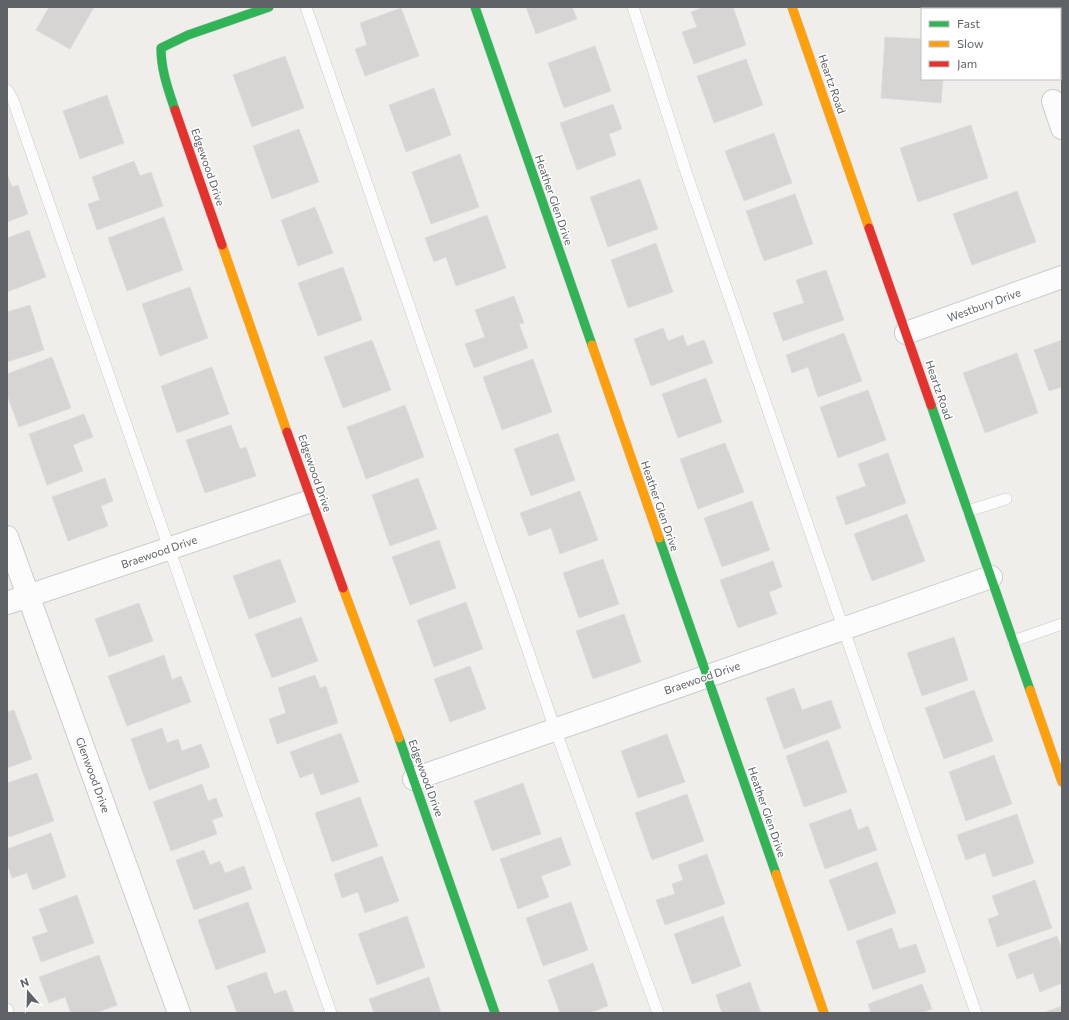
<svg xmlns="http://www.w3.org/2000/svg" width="1069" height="1020" viewBox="0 0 1069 1020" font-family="Commissioner,sans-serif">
<rect width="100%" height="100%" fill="#efeeea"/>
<path fill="#d6d5d3" stroke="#deddd9" d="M49,7H94L70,49L36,30Z
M526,7H572L577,19L536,34Z
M704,7H733L746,45L694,64L682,32L697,27L691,12Z
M960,7H1018L1019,9H961Z
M401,8L419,56L365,76L355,49L367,45L360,23Z
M1062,9V23L1060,22V11Z
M885,37L922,39V79H943L941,103L881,98Z
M595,46L611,91L564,108L548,63Z
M285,56L304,108L252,127L233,75Z
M746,59L763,105L714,123L697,76Z
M434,88L451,135L406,152L389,105Z
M107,95L124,143L80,159L63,111Z
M613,104L622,129L609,134L616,155L577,170L560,123Z
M971,125L988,178L918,202L900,148Z
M299,129L319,182L272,199L253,146Z
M774,133L792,183L744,201L725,151Z
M460,154L479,207L431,224L412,172Z
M134,161L140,176L151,172L163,206L97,230L88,204L100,200L92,177Z
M7,174L12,187L18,185L28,214L7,222Z
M640,179L658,229L608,247L590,197Z
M1017,191L1036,242L972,265L953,214Z
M795,194L813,244L764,261L746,211Z
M315,207L333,253L298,266L281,220Z
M487,215L506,268L456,286L446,257L434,262L425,238Z
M164,217L183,270L127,291L108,238Z
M29,230L46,277L7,292V238Z
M656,243L673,292L628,308L611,260Z
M343,267L362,320L318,336L298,283Z
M826,270L844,320L783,341L773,313L804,303L796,280Z
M190,287L208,338L160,356L142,304Z
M514,296L524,323L519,324L528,348L474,368L465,344L485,337L475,310Z
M30,305L44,350L7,362V312Z
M663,328L668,341L683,335L687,346L704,340L713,363L651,386L634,339Z
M844,333L862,381L818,397L808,367L792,373L786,355Z
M372,340L391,390L343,408L324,357Z
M1062,340V387L1049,391L1034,350Z
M1017,353L1038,413L985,433L963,373Z
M52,357L71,408L19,427L7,395V374Z
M533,359L552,412L502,430L483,377Z
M212,367L229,414L177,433L161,386Z
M706,378L722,422L678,438L662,394Z
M868,390L886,440L838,458L820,407Z
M405,405L424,457L366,479L347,427Z
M84,414L93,437L73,445L83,471L47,485L29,434Z
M231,425L240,449L246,447L256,476L205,493L186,440Z
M558,433L575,480L531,496L514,449Z
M725,443L744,492L698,509L680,459Z
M888,453L906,503L846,525L836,497L866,486L858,464Z
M105,478L113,501L101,506L108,526L68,541L52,497Z
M418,478L437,529L390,546L372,495Z
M580,491L598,540L560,554L551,528L529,536L520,513Z
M752,501L770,550L722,567L704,518Z
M907,514L925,561L872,581L854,534Z
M439,540L456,588L410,605L392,557Z
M280,559L296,602L249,619L233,576Z
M603,559L619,604L579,618L563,573Z
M773,561L782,587L769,592L777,614L738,628L720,580Z
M466,602L483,649L434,667L417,620Z
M139,603L153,641L109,657L95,619Z
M624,614L641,662L593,679L576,631Z
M301,617L318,661L272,678L255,634Z
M954,637L968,680L922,696L907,653Z
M164,655L172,680L181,676L191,702L127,726L108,676Z
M470,666L486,709L450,722L434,679Z
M315,675L320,688L326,686L338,723L277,744L269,719L286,713L278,688Z
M794,688L802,710L831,700L841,728L784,749L766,698Z
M974,690L993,741L944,759L925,708Z
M14,710L32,759L7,768V712Z
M162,728L167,743L178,739L182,751L201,744L210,767L149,790L131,739Z
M341,733L359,782L321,795L313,773L300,778L290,752Z
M667,734L685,782L638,798L621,751Z
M828,740L847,792L804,807L786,756Z
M994,755L1012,804L966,821L949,772Z
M37,773L54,821L9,837L7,831V783Z
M523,783L541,834L492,851L474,801Z
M202,784L208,801L216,798L223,816L212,820L217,834L171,851L153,802Z
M687,794L704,841L652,860L635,813Z
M360,797L378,846L332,862L315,813Z
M851,809L858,830L868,826L877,850L825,869L809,824Z
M1017,814L1034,863L993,877L985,853L966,860L957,835Z
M51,833L66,877L33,890L27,873L12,878L7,863V849Z
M561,837L571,865L541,876L549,897L518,909L500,859Z
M204,850L210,865L220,861L225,873L244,866L252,889L194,910L176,860Z
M707,854L725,904L665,925L656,900L675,894L672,884L683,880L678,865Z
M382,856L399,901L365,913L358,892L342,898L334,874Z
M877,862L896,913L848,931L829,880Z
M1035,880L1052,928L997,947L988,919L999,915L992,896Z
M77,895L94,943L41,962L32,937L48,932L39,909Z
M248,902L266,952L216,970L198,920Z
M571,902L588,950L543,966L526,918Z
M407,916L425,967L377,985L358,934Z
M723,916L741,966L692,984L674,934Z
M892,928L899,949L916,944L926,972L873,990L856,941Z
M1057,936L1062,949V983L1040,992L1033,973L1017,979L1008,954Z
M99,955L117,1005L96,1013H71L65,997L49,1003L39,977Z
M593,963L608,1006L589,1013H560L548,980Z
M266,972L274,994L286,990L294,1012L290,1013H237L227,986Z
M429,977L441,1013H374L369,999Z
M750,982L761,1013H722L716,995Z
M922,984L932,1009L921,1013H871L868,1004Z
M1062,1006V1013H1043Z"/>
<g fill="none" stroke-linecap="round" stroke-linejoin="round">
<defs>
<path id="lane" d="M306,7L555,729L658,1013
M633,7L686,172L976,1013
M7,90L13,100L331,1013
M968,511L1006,499
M1013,641L1062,624
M7,1009L8,1013"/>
<path id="street" d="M1053,101L1062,128
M906,333L1062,277
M7,537L179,1013
M7,603L311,501
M414,779L991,577"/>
<path id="fast" d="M475,7L592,345
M175,110C168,89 161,70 161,48L188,35L269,7
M931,405L1030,690
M659,538L776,874
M399,738L495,1013"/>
<path id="slow" d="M792,7L869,228
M222,245L287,432
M592,345L659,538
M343,588L399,738
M1030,690L1062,782
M776,874L824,1013"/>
<path id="jam" d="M175,110L222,245
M869,228L931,405
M287,432L343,588"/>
</defs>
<use href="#lane" stroke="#cbcccc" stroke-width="12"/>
<use href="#street" stroke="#cbcccc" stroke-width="24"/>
<use href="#fast" stroke="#cacacb" stroke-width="10"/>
<use href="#slow" stroke="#cacacb" stroke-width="10"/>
<use href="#jam" stroke="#cacacb" stroke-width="10"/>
<use href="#lane" stroke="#fdfcfc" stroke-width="11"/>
<use href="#street" stroke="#fdfcfc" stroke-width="22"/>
<use href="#fast" stroke="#30b455" stroke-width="9"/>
<use href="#slow" stroke="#ff9f0a" stroke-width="9"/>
<use href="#jam" stroke="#e5322d" stroke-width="9"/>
</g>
<g text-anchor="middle" stroke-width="3" stroke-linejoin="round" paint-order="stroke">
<g font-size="11" fill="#5f6368" stroke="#fff">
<text transform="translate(832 84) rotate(71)" y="4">Heartz Road</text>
<text transform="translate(208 167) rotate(71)" y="4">Edgewood Drive</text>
<text transform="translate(554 200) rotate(71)" y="4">Heather Glen Drive</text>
<text transform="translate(984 305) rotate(-20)" y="4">Westbury Drive</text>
<text transform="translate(939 390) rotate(71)" y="4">Heartz Road</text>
<text transform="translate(315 473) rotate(71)" y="4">Edgewood Drive</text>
<text transform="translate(660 506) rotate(71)" y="4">Heather Glen Drive</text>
<text transform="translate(159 552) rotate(-19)" y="4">Braewood Drive</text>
<text transform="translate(702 678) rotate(-19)" y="4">Braewood Drive</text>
<text transform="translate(93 775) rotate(70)" y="4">Glenwood Drive</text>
<text transform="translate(426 778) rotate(70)" y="4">Edgewood Drive</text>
<text transform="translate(767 812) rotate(71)" y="4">Heather Glen Drive</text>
</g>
</g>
<rect width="1069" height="1020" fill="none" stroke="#5f6368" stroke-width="16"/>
<rect x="921" y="8" width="140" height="72" fill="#ffffff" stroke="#bfc1c3"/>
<rect x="929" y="21" width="20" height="6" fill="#30b455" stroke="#bfc1c3"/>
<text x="957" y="28" font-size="12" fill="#5f6368">Fast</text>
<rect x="929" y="41" width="20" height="6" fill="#ff9f0a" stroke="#bfc1c3"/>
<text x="957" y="48" font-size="12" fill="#5f6368">Slow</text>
<rect x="929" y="61" width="20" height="6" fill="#e5322d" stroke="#bfc1c3"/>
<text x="957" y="68" font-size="12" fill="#5f6368">Jam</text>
<g transform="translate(28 992) rotate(340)" stroke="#ffffff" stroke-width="3" paint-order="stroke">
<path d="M0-3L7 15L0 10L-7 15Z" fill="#5f6368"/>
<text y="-6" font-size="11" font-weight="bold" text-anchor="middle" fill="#5f6368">N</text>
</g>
</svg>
